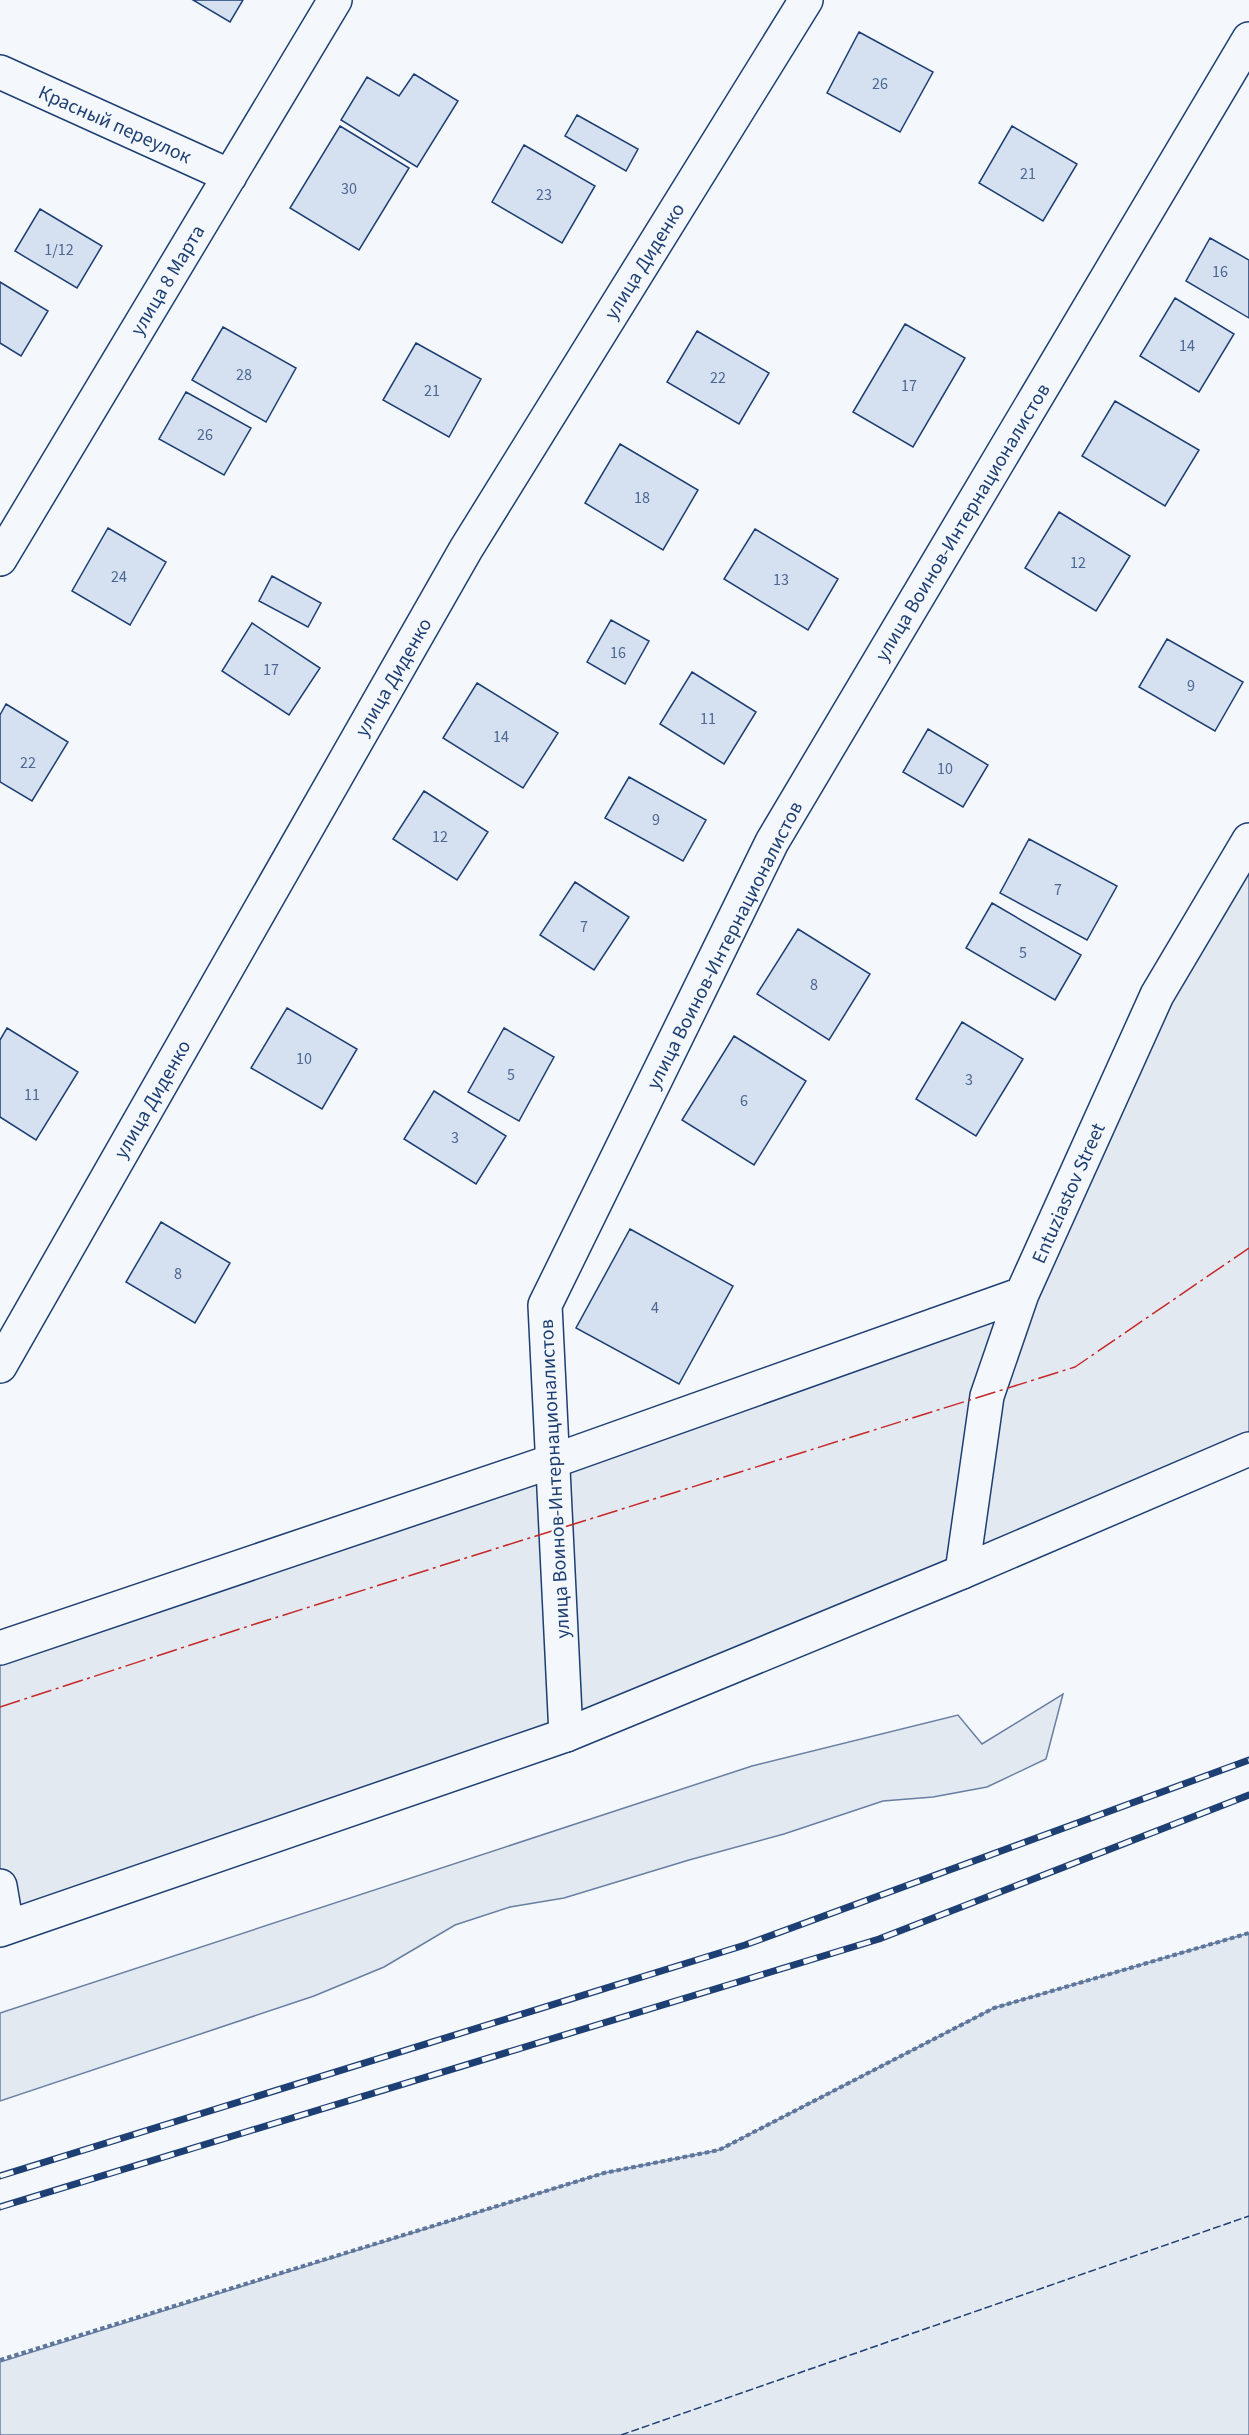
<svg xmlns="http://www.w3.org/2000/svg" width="1249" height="2435" viewBox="0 0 1249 2435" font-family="'Source Sans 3',sans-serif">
<rect width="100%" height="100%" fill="#f4f7fb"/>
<path fill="#e3e9f0" stroke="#687fa3" stroke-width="1.5" d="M1249,840V1448L962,1572L0,1930V1648L1022,1294Z
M1063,1694L1046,1759L987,1787L933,1797L883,1801L784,1834L689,1860L564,1898L510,1907L455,1925L384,1967L314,1996L0,2101V2013L752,1766L958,1715L982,1744Z
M1249,1933V2435H0V2362L604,2173L719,2150L994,2008Z"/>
<path fill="#d5e0f0" stroke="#1d3f73" stroke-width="1.5" d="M193,0H243L230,22Z
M859,32L933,72L900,132L827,93Z
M414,74L458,101L417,167L341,120L367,77L399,96Z
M577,115L638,149L626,171L565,136Z
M340,126L409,168L359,250L290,208Z
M1012,126L1077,164L1043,221L979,183Z
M524,145L595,186L562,243L492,202Z
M40,209L102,246L77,288L15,251Z
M1210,238L1249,260V318L1186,281Z
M0,282L48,311L21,356L0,343Z
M1175,298L1234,334L1199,392L1140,356Z
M905,324L965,358L913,447L853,412Z
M223,327L296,368L266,422L192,380Z
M697,331L769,373L739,424L667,382Z
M416,343L481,379L449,437L383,400Z
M186,392L251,428L224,475L159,439Z
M1115,401L1199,450L1165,506L1082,456Z
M620,444L698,490L663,550L585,503Z
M1059,512L1130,556L1096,611L1025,568Z
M108,528L166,562L130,625L72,591Z
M755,529L838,579L808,630L724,579Z
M272,576L321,603L308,627L259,601Z
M611,620L649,641L625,684L587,662Z
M252,623L320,668L289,715L222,671Z
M1167,639L1243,682L1215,731L1139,687Z
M692,672L756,712L724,764L660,724Z
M477,683L558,733L523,788L443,738Z
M6,704L68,742L32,801L0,782V715Z
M928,729L988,765L963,807L903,772Z
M629,777L706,820L683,861L605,818Z
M424,791L488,832L457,880L393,839Z
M1029,839L1117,886L1087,940L1000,893Z
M575,882L629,917L594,970L540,935Z
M992,903L1081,955L1055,1000L966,948Z
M798,929L870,974L829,1040L757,994Z
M287,1008L357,1049L322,1109L251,1068Z
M962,1022L1023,1059L976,1136L916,1099Z
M7,1028L78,1072L36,1140L0,1117V1040Z
M504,1028L554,1057L519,1121L468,1092Z
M734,1036L806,1081L754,1165L682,1120Z
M434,1091L506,1136L476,1184L404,1139Z
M161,1222L230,1263L195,1323L126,1282Z
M630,1229L733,1286L679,1384L576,1328Z"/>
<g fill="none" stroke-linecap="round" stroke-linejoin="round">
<defs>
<path id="street" d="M0,72L230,176
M0,559L335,0
M0,1366L466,549L806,0
M962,1572L987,1396L1022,1294L1157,995L1249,840
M0,1648L553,1461L1022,1294
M566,1735L545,1305L772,842L1249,39
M0,1886L7,1927"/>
<path id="secondary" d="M0,1930L566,1735L962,1572L1249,1449"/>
</defs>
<use href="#street" stroke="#1d3f73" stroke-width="36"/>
<use href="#secondary" stroke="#1d3f73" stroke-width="36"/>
<path stroke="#5e769c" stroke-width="4" stroke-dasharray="4.5 3" stroke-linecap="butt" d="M0,2360L604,2173L719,2150L994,2008L1249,1933"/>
<use href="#street" stroke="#f4f7fb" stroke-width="33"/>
<use href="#secondary" stroke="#f4f7fb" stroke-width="33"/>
<defs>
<path id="rail" d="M0,2176L745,1945L1249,1760
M0,2207L879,1939L1249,1795"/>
</defs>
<use href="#rail" stroke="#1d3f73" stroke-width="7"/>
<use href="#rail" stroke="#f4f7fb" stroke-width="4.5" stroke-dasharray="14" stroke-linecap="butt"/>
<path stroke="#1d3f73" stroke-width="1.5" stroke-dasharray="8 3" stroke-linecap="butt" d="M621,2435L1249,2216"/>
<path stroke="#c62828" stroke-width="1.5" stroke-dasharray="21 4.5 3 4.5" stroke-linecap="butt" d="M0,1707L252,1625L1075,1367L1249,1248"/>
</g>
<g text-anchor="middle" stroke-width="4.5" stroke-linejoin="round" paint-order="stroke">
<g font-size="16" fill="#4b6792">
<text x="880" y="89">26</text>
<text x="1028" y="179">21</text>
<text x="349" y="194">30</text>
<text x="544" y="200">23</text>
<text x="59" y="255">1/12</text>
<text x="1220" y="277">16</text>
<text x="1187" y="351">14</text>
<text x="244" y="380">28</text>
<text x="718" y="383">22</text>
<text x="909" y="391">17</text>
<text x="432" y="396">21</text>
<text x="205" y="440">26</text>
<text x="642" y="503">18</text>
<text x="1078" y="568">12</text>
<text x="119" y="582">24</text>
<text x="781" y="585">13</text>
<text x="618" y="658">16</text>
<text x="271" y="675">17</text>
<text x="1191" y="691">9</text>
<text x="708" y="724">11</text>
<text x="501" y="742">14</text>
<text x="28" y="768">22</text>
<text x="945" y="774">10</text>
<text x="656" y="825">9</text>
<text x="440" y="842">12</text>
<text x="1058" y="895">7</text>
<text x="584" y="932">7</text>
<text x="1023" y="958">5</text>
<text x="814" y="990">8</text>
<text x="304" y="1064">10</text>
<text x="511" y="1080">5</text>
<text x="969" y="1085">3</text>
<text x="32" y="1100">11</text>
<text x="744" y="1106">6</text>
<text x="455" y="1143">3</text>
<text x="178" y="1279">8</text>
<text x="655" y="1313">4</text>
</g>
<g font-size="20" fill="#1d3f73" stroke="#f4f7fb">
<text transform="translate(115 124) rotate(24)" y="7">Красный переулок</text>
<text transform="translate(644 261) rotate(-58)" y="7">улица Диденко</text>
<text transform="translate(167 280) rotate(-59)" y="7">улица 8 Марта</text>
<text transform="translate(962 522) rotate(-59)" y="7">улица Воинов-Интернационалистов</text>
<text transform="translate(393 677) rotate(-60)" y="7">улица Диденко</text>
<text transform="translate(724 945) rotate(-63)" y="7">улица Воинов-Интернационалистов</text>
<text transform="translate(152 1099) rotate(-60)" y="7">улица Диденко</text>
<text transform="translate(1068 1193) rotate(-66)" y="7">Entuziastov Street</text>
<text transform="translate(554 1479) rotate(-93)" y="7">улица Воинов-Интернационалистов</text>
</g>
</g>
</svg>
